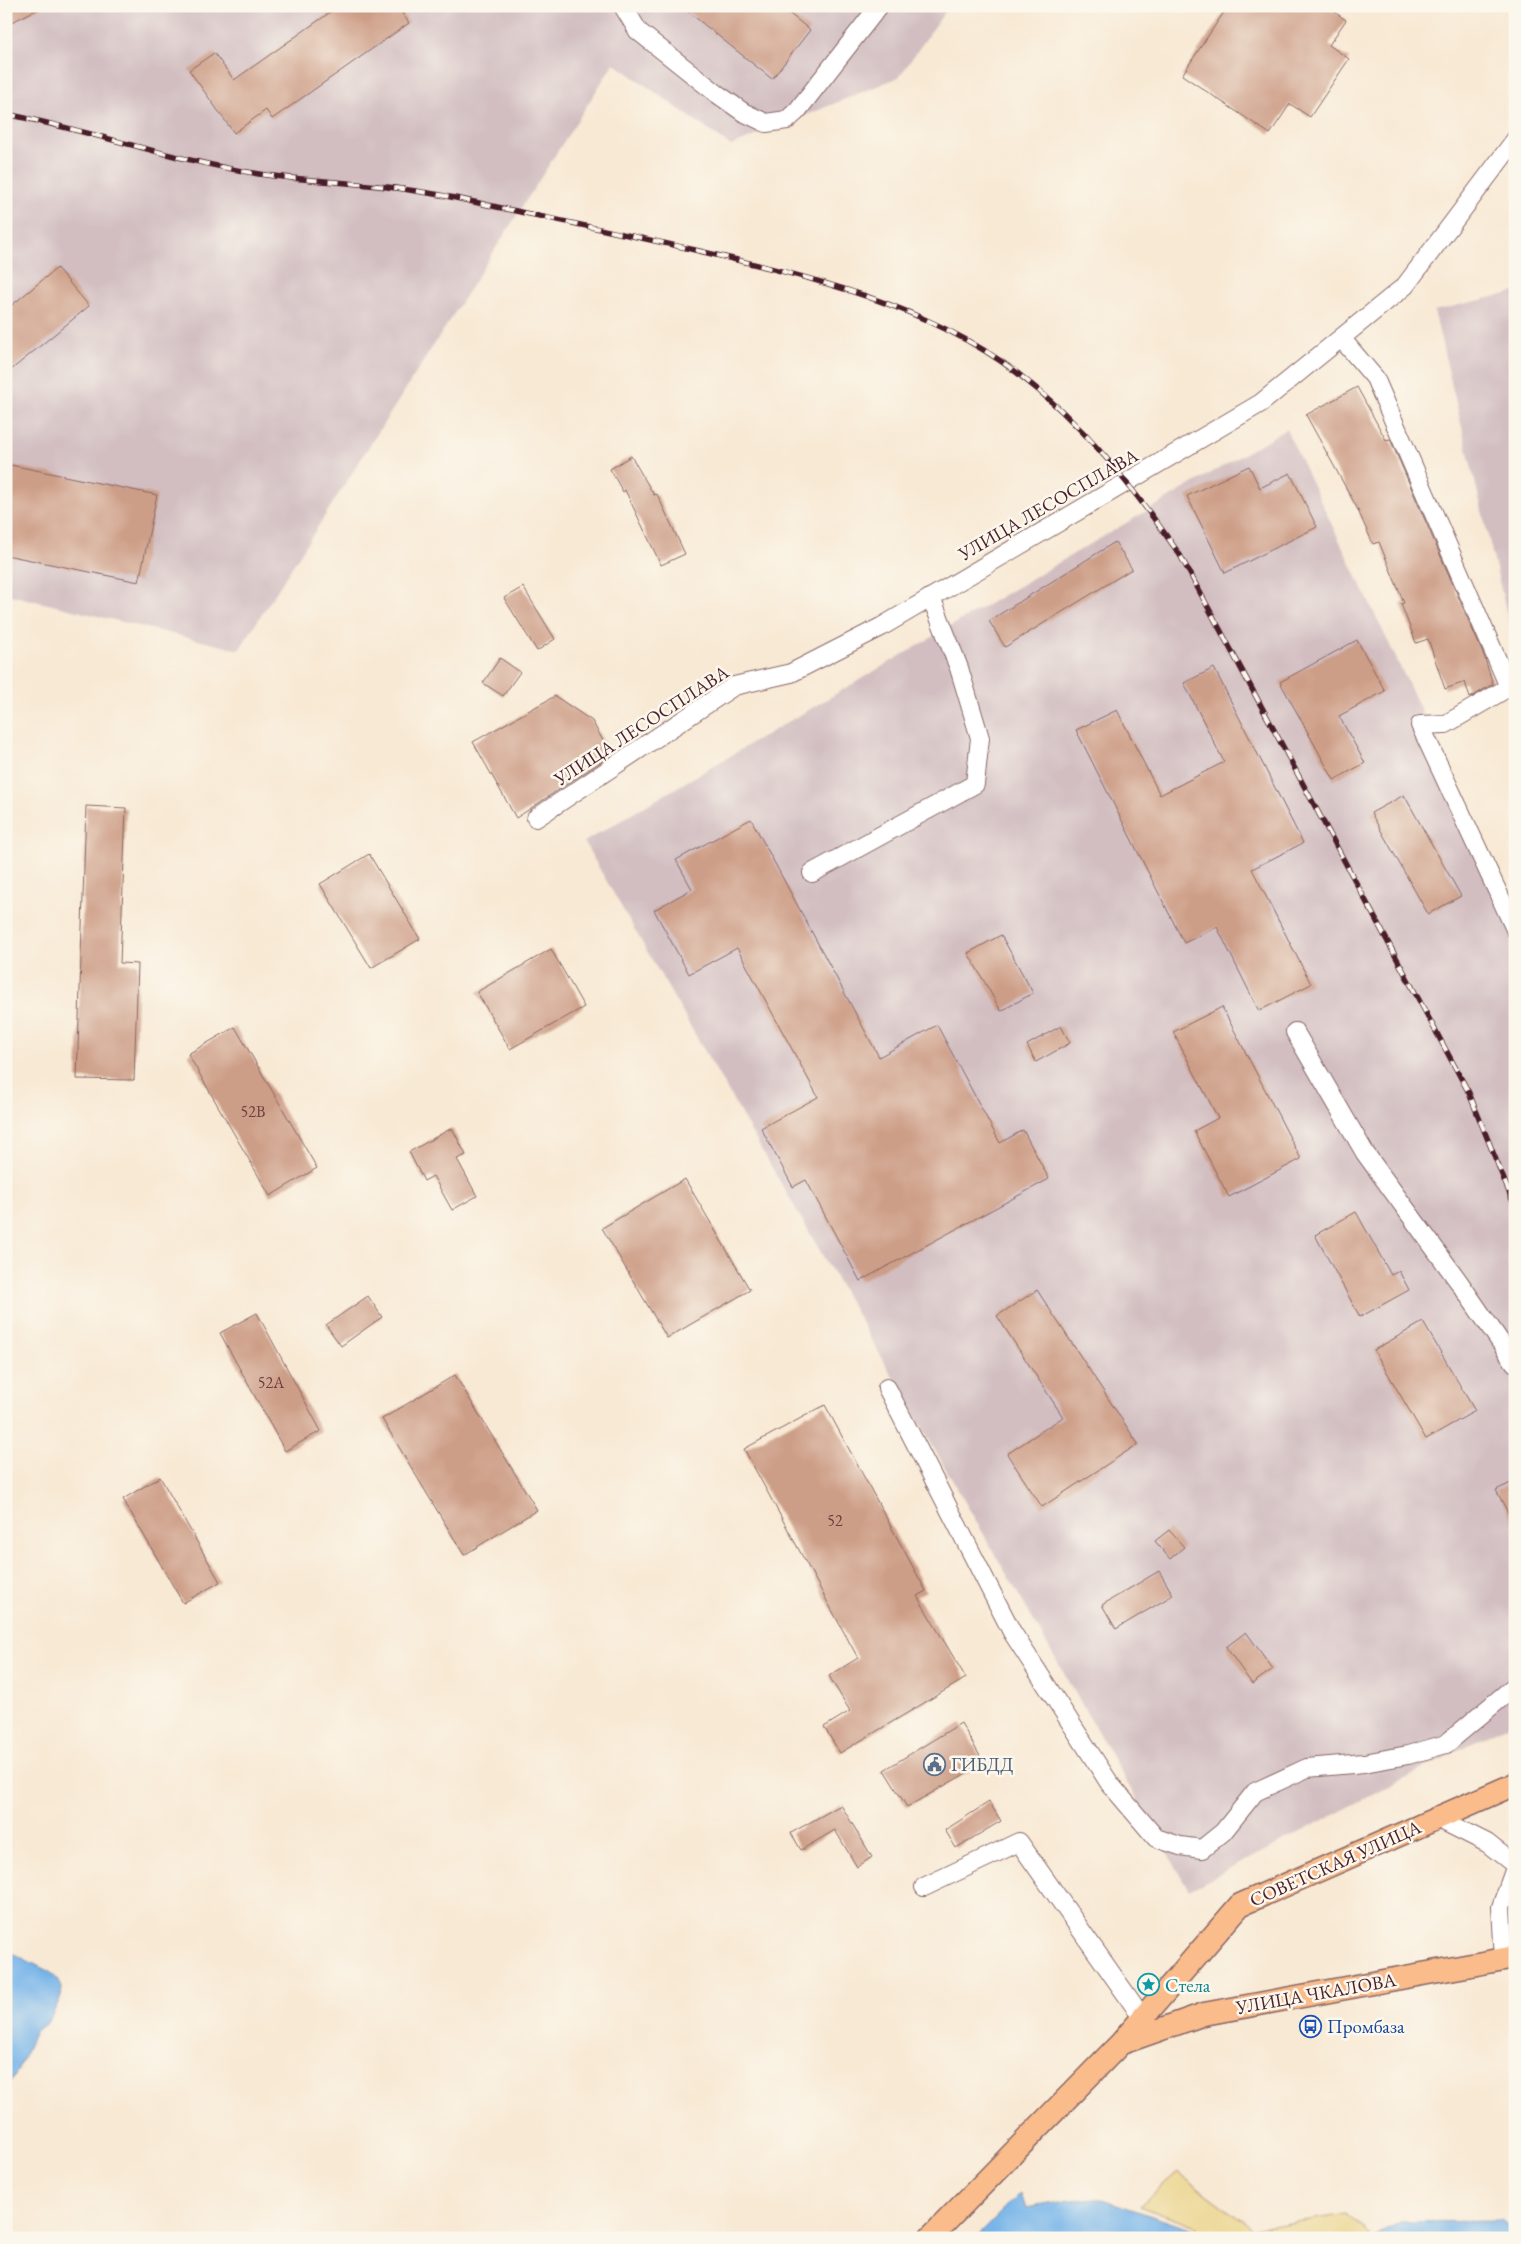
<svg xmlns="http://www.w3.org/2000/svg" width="1521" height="2244" viewBox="0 0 1521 2244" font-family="'EB Garamond',serif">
<rect width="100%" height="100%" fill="#fbf7ec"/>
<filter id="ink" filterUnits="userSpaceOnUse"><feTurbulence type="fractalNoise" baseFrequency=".02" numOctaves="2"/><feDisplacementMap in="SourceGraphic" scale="10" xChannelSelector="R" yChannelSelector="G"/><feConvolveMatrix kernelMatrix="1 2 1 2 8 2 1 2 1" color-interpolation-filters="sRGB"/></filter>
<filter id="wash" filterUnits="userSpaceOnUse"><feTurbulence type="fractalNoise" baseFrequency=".0096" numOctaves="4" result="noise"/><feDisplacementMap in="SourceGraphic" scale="20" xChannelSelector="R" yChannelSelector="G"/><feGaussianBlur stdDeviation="1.12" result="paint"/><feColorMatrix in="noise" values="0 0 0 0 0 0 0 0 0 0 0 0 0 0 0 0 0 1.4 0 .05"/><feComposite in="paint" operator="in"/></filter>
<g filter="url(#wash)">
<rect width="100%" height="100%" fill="#f8e9d4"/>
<path fill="#d2bec1" d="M6,6H949L899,77L731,146L614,63L239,650L6,594Z
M1515,292V648L1434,311Z
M1286,429L1515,906V1721L1189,1890L584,842Z"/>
<path fill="#eeda9e" stroke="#9c7c64" d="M1178,2173L1253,2229L1346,2214L1370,2235L1366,2238H1198L1196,2227L1139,2206Z"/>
<path fill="#76b4e9" stroke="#606a8a" d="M6,1950L50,1972L57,1979L62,1988L61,1997L48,2023L35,2031L19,2068L11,2082L6,2086Z
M1021,2193L1026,2208L1071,2200L1102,2199L1193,2230L1194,2238H976Z
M1501,2221L1515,2232V2238H1374L1402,2222Z"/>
<g id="blocks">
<path fill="#cd9e87" d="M6,6H44L6,25Z
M339,6H397L409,23L272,119L266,110L234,133L189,70L214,53L234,80Z
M681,6H780L810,30L772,79Z
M1228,6H1326L1346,20L1329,45L1349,59L1310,117L1290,104L1270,134L1182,75Z
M57,268L89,306L6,374V310Z
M1357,387L1386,440L1390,439L1484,656L1493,684L1470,698L1465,682L1445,689L1428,639L1416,643L1401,604L1404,603L1379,542L1373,544L1356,506L1306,415Z
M631,456L654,495L657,494L685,554L661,565L625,490L623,492L610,469Z
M6,464L157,495L139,582L6,555Z
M1249,466L1260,488L1290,473L1317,527L1225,573L1187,496Z
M1115,542L1132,569L1005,647L989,621Z
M523,587L555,639L537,651L504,598Z
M1357,640L1385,691L1339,716L1365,763L1334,780L1280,682Z
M500,658L520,672L503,696L483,683Z
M1214,668L1303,843L1252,869L1311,984L1259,1011L1217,927L1184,943L1076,730L1117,710L1160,795L1224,762L1184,683Z
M555,696L592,721L611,755L516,818L473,742Z
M1404,795L1461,896L1428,914L1371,813Z
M86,806L126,808L120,963L138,964L134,1080L77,1079Z
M751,819L879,1057L937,1025L1000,1143L1023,1130L1049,1179L860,1281L806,1180L793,1187L761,1128L818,1097L737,948L689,974L654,910L692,889L676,860Z
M369,854L420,939L371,968L320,884Z
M1001,935L1033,993L1001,1011L968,953Z
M551,949L584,1007L510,1049L477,992Z
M1222,1007L1301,1159L1229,1197L1194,1131L1218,1118L1173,1032Z
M1061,1026L1070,1043L1036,1062L1027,1045Z
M235,1027L317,1168L270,1196L188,1054Z
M452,1128L466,1155L457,1159L477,1196L452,1210L433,1176L424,1181L409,1152Z
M685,1179L750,1290L667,1338L602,1228Z
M1356,1212L1391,1275L1399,1271L1409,1290L1360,1317L1315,1235Z
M1037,1290L1138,1444L1042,1507L1007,1454L1063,1417L997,1316Z
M368,1296L382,1317L341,1346L326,1325Z
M257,1313L321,1431L285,1451L220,1333Z
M1423,1322L1475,1411L1426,1439L1374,1350Z
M455,1375L537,1510L464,1555L382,1419Z
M825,1405L926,1591L917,1596L966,1678L840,1753L824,1727L850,1711L829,1676L858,1658L744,1449Z
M160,1477L220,1582L183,1603L123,1499Z
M1515,1481V1526L1496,1490Z
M1169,1530L1184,1547L1170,1559L1155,1541Z
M1159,1571L1173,1595L1116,1629L1102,1605Z
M1246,1632L1273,1669L1252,1684L1226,1647Z
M961,1723L984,1763L907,1807L884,1770Z
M989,1802L1001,1821L956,1848L945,1830Z
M841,1805L872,1857L857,1867L835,1830L801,1850L791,1833Z"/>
</g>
</g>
<g filter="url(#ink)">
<use href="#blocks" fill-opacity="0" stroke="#876666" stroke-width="1"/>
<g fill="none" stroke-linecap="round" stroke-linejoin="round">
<defs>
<path id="minor" d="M623,6L638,31L716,93L743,112L766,123L787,120L797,111L879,6
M1341,338L1375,378L1509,687L1515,688
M1509,687L1446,724L1420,725L1515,929
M536,818L734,686L791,673L881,627L1261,403L1405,286L1515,140
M812,873L975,784L980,738L959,668L931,597
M1295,1032L1365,1153L1459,1282L1515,1363
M887,1388L1012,1632L1110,1784L1156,1838L1180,1846L1202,1849L1223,1832L1255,1792L1307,1768L1364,1763L1408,1755L1446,1744L1515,1686
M1437,1818L1487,1843L1515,1865
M924,1887L1019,1842L1142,2017
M1504,1959L1501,1907L1515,1868"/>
<path id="major" d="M1122,2043L1204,2014L1515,1957
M930,2238L1121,2043L1240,1905L1515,1784"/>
</defs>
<use href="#minor" stroke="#876666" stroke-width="20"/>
<use href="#major" stroke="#876666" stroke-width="25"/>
<use href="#minor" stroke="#fff" stroke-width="18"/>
<use href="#major" stroke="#fabc8b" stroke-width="22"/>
<defs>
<path id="rail" d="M6,114C93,131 178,162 266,175C318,182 370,183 422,192C451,196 481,204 511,210C572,223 634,236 695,250C805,276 924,303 1016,372C1084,424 1131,485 1180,555L1469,1093L1515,1207"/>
</defs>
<use href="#rail" stroke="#4a1f2b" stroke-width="5.5"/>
<use href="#rail" stroke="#fbf7ec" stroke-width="4" stroke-dasharray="11" stroke-linecap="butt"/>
</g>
</g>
<defs>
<symbol id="civic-ring" viewBox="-11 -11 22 22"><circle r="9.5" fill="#fbf7ec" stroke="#5c6f8a" stroke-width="1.5"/><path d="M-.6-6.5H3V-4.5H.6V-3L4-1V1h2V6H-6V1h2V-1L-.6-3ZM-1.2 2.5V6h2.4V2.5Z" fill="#5c6f8a"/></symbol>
<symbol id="sight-ring" viewBox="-11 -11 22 22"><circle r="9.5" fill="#fbf7ec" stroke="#0f9aa8" stroke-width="1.5"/><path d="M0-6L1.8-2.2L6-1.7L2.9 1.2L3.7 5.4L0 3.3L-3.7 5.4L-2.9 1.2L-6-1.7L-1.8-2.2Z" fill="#0f9aa8"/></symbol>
<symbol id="bus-ring" viewBox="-11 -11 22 22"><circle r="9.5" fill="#fbf7ec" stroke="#1a4fb4" stroke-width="1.5"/><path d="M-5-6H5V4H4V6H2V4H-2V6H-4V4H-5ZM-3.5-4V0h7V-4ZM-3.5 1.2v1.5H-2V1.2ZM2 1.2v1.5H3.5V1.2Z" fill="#1a4fb4"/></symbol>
</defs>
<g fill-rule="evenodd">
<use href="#civic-ring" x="922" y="1752" width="25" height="25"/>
<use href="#sight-ring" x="1136" y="1972" width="25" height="25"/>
<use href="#bus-ring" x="1298" y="2014" width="25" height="25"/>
</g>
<g text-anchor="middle" stroke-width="5" stroke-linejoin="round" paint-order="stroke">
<g font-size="16" fill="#6b3f42">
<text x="253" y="1117">52В</text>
<text x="271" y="1388">52А</text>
<text x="835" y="1526">52</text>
</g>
<g font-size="19" fill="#4a1f2b" stroke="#fbf7ec">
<text transform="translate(1048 504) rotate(-30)" y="7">УЛИЦА ЛЕСОСПЛАВА</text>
<text transform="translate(641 725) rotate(-33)" y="7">УЛИЦА ЛЕСОСПЛАВА</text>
<text transform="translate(1335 1863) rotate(-24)" y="7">СОВЕТСКАЯ УЛИЦА</text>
<text transform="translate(1316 1993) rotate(-10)" y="7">УЛИЦА ЧКАЛОВА</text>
</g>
<g font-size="19" fill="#4e5e75" stroke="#fbf7ec" text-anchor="start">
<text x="951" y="1771">ГИБДД</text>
</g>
<g font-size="19" fill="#0d838f" stroke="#fbf7ec" text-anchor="start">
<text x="1165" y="1992">Стела</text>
</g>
<g font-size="19" fill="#164399" stroke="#fbf7ec" text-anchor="start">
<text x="1327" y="2033">Промбаза</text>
</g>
</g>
<rect width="1521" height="2244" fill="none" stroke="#fbf7ec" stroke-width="25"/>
</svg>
